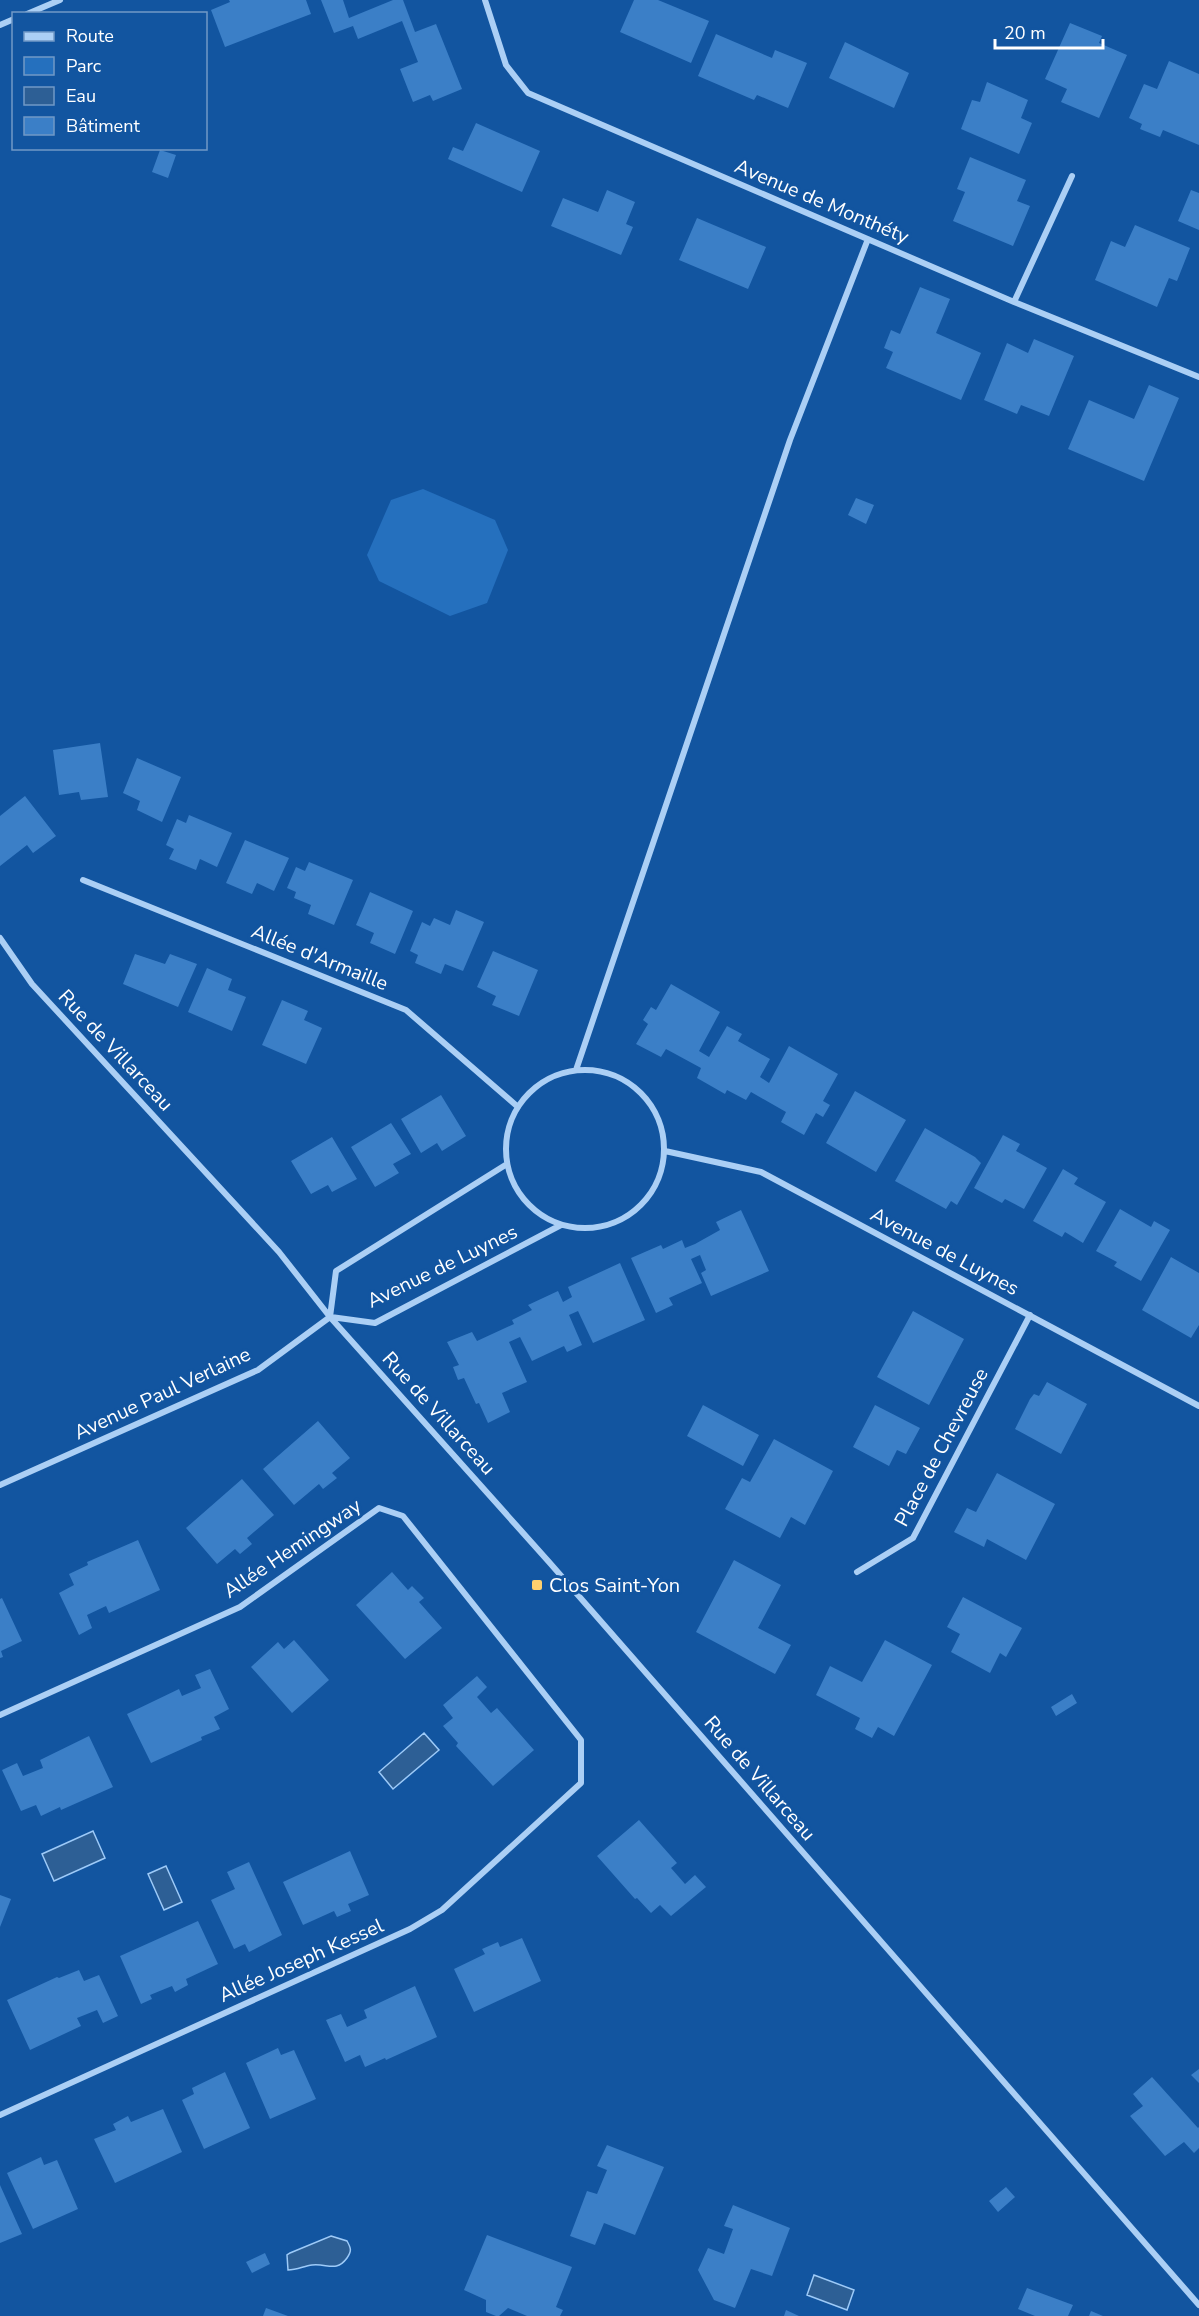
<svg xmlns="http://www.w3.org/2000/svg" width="1199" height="2316" viewBox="0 0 1199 2316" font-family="'Nunito Sans',sans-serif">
<rect width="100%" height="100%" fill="#1255a0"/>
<path fill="#2570be" d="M423,489L495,520L508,550L487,603L450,616L379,581L367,555L391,500Z"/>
<path fill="#2d5f95" stroke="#9dcaf8" stroke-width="1.5" d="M424,1733L439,1750L393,1789L379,1772Z
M93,1831L105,1858L54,1881L42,1854Z
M166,1866L182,1902L164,1910L148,1874Z
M331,2236L347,2241C351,2248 352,2251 347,2258C336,2273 327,2263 312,2265C304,2266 297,2270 288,2270L287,2255L290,2253Z
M814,2275L854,2290L847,2310L807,2295Z"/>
<path fill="#3b7fc7" d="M229,0H306L311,14L225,47L211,10L230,2Z
M321,0H343L349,18L393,0H403L415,32L436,24L462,89L433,101L430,95L413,102L400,69L418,62L402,21L358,39L353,26L334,33Z
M634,0H658L709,21L691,63L620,32Z
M1070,23L1102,36L1099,43L1127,55L1099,118L1061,102L1067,89L1045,79Z
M716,34L772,58L775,50L807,63L788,108L757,95L754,100L698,76Z
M845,42L909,73L894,108L829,78Z
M1169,61L1199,74V145L1163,130L1160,137L1140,129L1142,124L1129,118L1144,84L1157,89Z
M987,82L1028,100L1021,118L1032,123L1019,154L961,129L972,100L980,102Z
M476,123L540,151L522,192L448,159L453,147L463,151Z
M160,150L176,155L168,178L152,172Z
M970,157L1026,180L1017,201L1030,206L1013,246L953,221L965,192L957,189Z
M607,190L635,202L626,224L633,227L621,255L551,226L563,198L598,212Z
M1191,190L1199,193V230L1178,221Z
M697,218L766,247L748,289L679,260Z
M1135,225L1190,248L1177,281L1169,278L1157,307L1095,280L1111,241L1125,247Z
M920,287L950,299L936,333L981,353L961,400L886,368L893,352L884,348L891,330L900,334Z
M1034,339L1074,356L1049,416L1021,405L1017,414L984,400L1007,343L1028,353Z
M1149,385L1179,398L1144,481L1068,449L1089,400L1134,419Z
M856,498L874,505L866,524L848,515Z
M100,743L108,797L81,800L79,792L59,795L53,750Z
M137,758L181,777L162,822L137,810L140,801L123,793Z
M25,796L56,836L33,853L27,845L0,866V816Z
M189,815L232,833L217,867L200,859L196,870L169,859L174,849L166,845L177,819L186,823Z
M245,840L289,858L274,891L257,883L252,894L226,883Z
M309,862L353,880L334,925L308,914L311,905L294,898L296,892L287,888L296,867L305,871Z
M370,892L413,911L395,954L370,943L374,933L356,925Z
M456,910L484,922L463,971L445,964L441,974L415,963L418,955L410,951L422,922L430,926L434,918L450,925Z
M493,951L538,970L519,1016L492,1005L496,996L477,987Z
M135,954L165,964L170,954L197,964L178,1007L123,984Z
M207,968L232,979L228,990L246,997L232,1031L188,1012Z
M671,984L720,1012L699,1051L709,1057L727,1026L742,1034L738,1041L770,1059L760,1077L769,1083L789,1046L838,1074L823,1101L830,1105L823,1117L816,1113L804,1135L781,1122L786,1112L751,1092L746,1100L727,1090L725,1094L697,1078L701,1068L666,1049L661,1057L636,1044L648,1024L643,1020L651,1007L656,1010Z
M282,1000L308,1011L304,1020L322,1028L306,1064L262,1045Z
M855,1091L906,1120L876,1172L826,1143Z
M441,1095L466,1136L442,1151L437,1143L421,1153L401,1119Z
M391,1123L411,1154L393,1164L399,1173L375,1187L351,1147Z
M925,1128L975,1157L981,1163L957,1205L951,1201L946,1209L895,1181Z
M1003,1135L1020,1144L1016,1151L1047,1168L1024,1209L1005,1199L1002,1203L974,1188Z
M332,1137L357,1179L332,1192L328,1185L311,1194L291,1161Z
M1063,1169L1078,1178L1074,1184L1106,1202L1083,1243L1065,1232L1062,1237L1033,1221Z
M1120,1209L1151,1227L1154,1221L1170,1230L1141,1281L1114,1266L1117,1262L1096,1251Z
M741,1210L769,1271L711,1296L701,1273L706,1270L700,1255L691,1259L702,1283L669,1298L673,1305L656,1313L631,1258L661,1245L663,1249L682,1240L685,1248L695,1244L720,1230L716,1222Z
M1171,1257L1199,1273V1325L1191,1338L1142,1310Z
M620,1263L645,1320L593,1343L578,1311L569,1315L582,1345L567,1352L564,1346L532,1361L520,1337L509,1342L527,1382L502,1393L510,1412L488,1423L479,1403L476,1404L464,1378L458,1380L453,1367L459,1365L447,1342L472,1332L477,1341L514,1324L512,1320L532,1310L528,1305L558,1291L563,1302L572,1297L568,1287Z
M913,1311L964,1339L929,1405L877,1377Z
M1047,1382L1087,1404L1061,1454L1015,1429L1030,1399L1034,1394L1039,1396Z
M703,1405L759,1435L743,1466L687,1436Z
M875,1405L920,1428L906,1454L897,1450L889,1466L853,1447Z
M318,1421L350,1458L332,1473L337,1478L323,1489L319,1484L294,1505L263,1469Z
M774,1439L833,1471L805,1525L791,1517L780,1538L725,1509L742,1478L750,1482Z
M997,1473L1055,1504L1026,1560L987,1539L984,1547L954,1532L967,1508L976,1512Z
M242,1479L274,1515L247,1538L252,1544L240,1554L235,1549L217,1564L186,1528Z
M138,1540L160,1590L109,1613L106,1606L87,1615L92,1628L79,1635L59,1593L74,1585L69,1574L88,1565L87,1562Z
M734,1560L781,1585L758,1628L791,1645L775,1674L696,1632Z
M392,1572L408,1590L412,1586L424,1598L419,1602L442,1628L405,1659L356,1605Z
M963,1597L1022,1628L1006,1657L1000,1653L990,1673L951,1652L960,1634L947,1627Z
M2,1598L22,1641L1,1651L3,1657L0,1658V1599Z
M294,1640L329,1680L292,1713L251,1667L278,1642L284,1649Z
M885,1640L932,1665L894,1736L878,1727L872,1738L855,1729L860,1718L816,1695L830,1666L862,1682Z
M210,1669L229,1709L214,1717L220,1729L201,1737L202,1740L151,1763L127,1714L179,1689L182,1696L201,1688L195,1675Z
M477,1676L487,1687L477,1697L491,1713L497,1708L534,1750L493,1786L456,1746L458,1743L443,1726L453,1718L443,1705Z
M1072,1694L1077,1703L1056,1716L1051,1707Z
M89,1736L113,1787L61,1810L60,1807L41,1816L36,1805L21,1811L2,1770L17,1763L23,1776L43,1768L40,1760Z
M639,1820L677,1863L671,1868L685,1884L695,1875L706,1887L671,1916L660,1905L651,1913L637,1898L635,1899L597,1856Z
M350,1851L369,1895L348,1904L351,1911L337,1917L334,1911L303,1925L283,1882Z
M249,1862L282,1935L249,1952L245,1944L234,1949L211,1900L235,1889L227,1872Z
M0,1895L11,1899L0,1927Z
M198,1921L218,1964L186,1979L188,1985L175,1992L172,1986L150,1995L152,1999L141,2004L120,1956Z
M522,1938L541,1981L474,2012L454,1969L485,1954L482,1949L498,1942L500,1947Z
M79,1970L84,1981L99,1975L118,2016L103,2023L97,2010L77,2018L81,2026L30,2050L7,2000L57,1977L59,1978Z
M415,1986L437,2037L386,2060L385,2058L365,2067L360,2055L345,2062L326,2020L341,2014L347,2027L367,2018L364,2010Z
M278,2048L281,2055L294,2050L316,2099L270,2119L246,2063Z
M1199,2069V2083L1191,2075Z
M225,2072L250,2128L204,2149L182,2100L194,2094L192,2088Z
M1152,2077L1198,2128L1199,2127V2148L1194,2153L1184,2142L1165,2156L1130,2116L1143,2106L1133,2094Z
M163,2109L182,2152L115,2183L94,2139L116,2130L113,2124L128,2116L131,2122Z
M607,2145L664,2167L635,2235L604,2223L595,2245L570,2236L587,2191L597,2194L607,2170L597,2166Z
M41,2157L44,2165L57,2160L78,2209L33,2229L7,2173Z
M0,2185L22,2234L0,2243Z
M1006,2187L1015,2197L998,2212L989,2201Z
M733,2205L790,2228L772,2276L751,2269L735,2308L714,2300L698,2270L708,2248L724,2254L733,2229L724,2226Z
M487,2235L572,2267L556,2307L563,2310L560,2316H527L508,2308L499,2316H496L486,2312V2300L464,2290Z
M265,2253L270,2264L252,2273L246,2262Z
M1027,2288L1073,2305L1068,2316H1035L1018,2309Z
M266,2308L288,2316H263Z
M786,2310L799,2316H784Z
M1091,2311L1103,2316H1089Z"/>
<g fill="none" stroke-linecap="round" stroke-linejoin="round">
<path stroke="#abcff5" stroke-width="6" d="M485,0L506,65L528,93L1014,302L1199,377
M27,14L60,0
M0,25L14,19
M1014,302L1072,176
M83,880L406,1010L518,1107
M0,938L32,984L279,1252L330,1317L549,1562L1199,2305
M576,1070L790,440L868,239
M506 1149a79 79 0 1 1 158 0a79 79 0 1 1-158 0Z
M665,1151L761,1172L1199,1406
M330,1317L336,1271L507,1164
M331,1317L375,1323L561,1225
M0,1485L258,1370L330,1317
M857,1572L913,1538L1030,1315
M0,1715L240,1607L379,1508L403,1516L581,1740V1783L442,1910L410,1929L0,2115"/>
</g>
<rect fill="#ffd06e" stroke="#1255a0" stroke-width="2" x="531" y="1579" width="12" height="12" rx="3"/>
<g text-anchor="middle" stroke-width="6" stroke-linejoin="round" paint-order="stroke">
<g font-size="20" fill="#fff" stroke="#1255a0">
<text transform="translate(822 201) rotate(23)" y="7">Avenue de Monthéty</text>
<text transform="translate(320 957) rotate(22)" y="7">Allée d'Armaille</text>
<text transform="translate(116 1050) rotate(47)" y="7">Rue de Villarceau</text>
<text transform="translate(945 1251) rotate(28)" y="7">Avenue de Luynes</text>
<text transform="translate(442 1266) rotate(-26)" y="7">Avenue de Luynes</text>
<text transform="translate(162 1393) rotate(-25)" y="7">Avenue Paul Verlaine</text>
<text transform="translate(439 1413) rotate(48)" y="7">Rue de Villarceau</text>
<text transform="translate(941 1447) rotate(-62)" y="7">Place de Chevreuse</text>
<text transform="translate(292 1548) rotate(-34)" y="7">Allée Hemingway</text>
<text transform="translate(760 1778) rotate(49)" y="7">Rue de Villarceau</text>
<text transform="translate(301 1960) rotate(-24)" y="7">Allée Joseph Kessel</text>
</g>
<g font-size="20" fill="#fff" stroke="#1255a0" text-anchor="start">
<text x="549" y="1592">Clos Saint-Yon</text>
</g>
</g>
<rect x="12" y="12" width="195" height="138" fill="#1255a0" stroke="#7199c6" stroke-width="1.5"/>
<rect x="24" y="32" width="30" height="9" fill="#abcff5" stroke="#7199c6" stroke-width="1.5"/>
<text x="66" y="42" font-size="18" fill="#ffffff">Route</text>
<rect x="24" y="57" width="30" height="18" fill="#2570be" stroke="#7199c6" stroke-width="1.5"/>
<text x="66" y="72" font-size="18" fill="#ffffff">Parc</text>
<rect x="24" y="87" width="30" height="18" fill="#2d5f95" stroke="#7199c6" stroke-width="1.5"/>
<text x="66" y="102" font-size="18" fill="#ffffff">Eau</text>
<rect x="24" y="117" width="30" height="18" fill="#3b7fc7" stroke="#7199c6" stroke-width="1.5"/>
<text x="66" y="132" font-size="18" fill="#ffffff">Bâtiment</text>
<path d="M995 39v9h108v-9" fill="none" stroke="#ffffff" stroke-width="3"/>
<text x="1004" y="39" font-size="18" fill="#ffffff" stroke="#1255a0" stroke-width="4.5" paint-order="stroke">20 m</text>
</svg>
